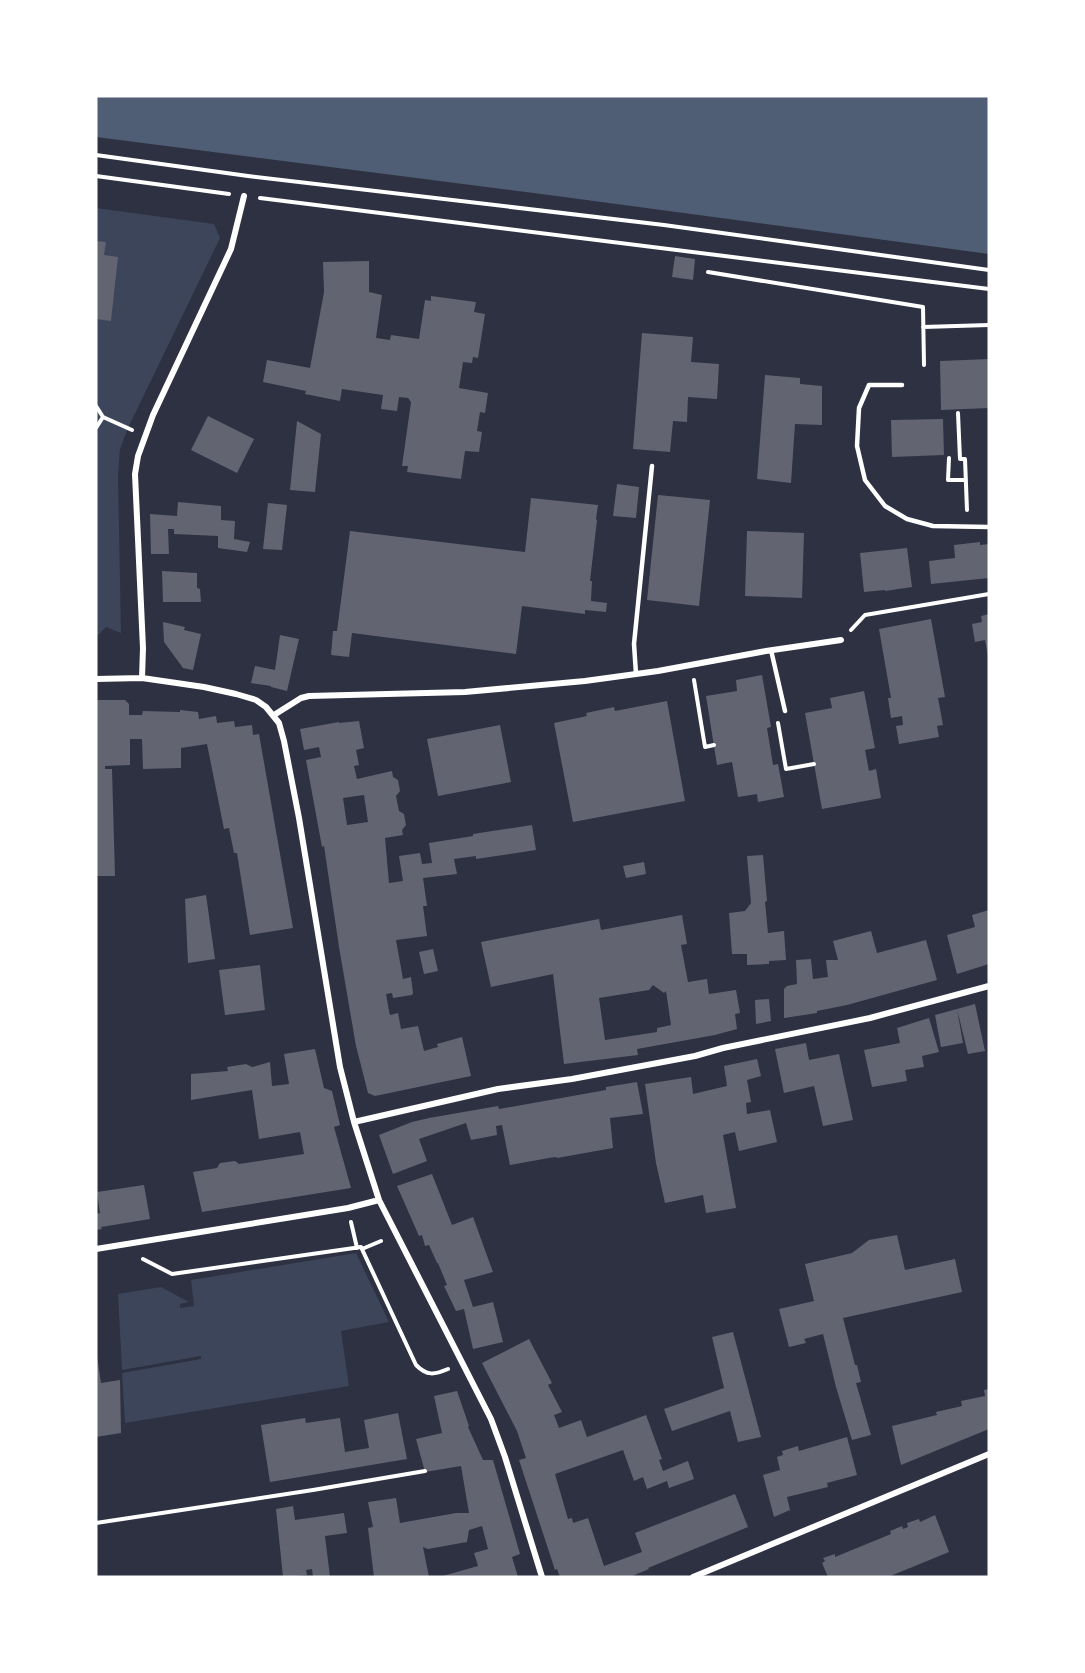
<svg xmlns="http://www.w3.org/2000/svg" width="1085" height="1673" viewBox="0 0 1085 1673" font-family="'Source Sans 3',sans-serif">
<rect width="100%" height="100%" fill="#2d3142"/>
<path fill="#3c4559" d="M96,208L214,224L220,238L128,428L120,449L118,476L121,633L106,627L96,637Z
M356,1253L389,1322L341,1331L349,1386L125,1423L122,1373L201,1359V1356L122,1370L118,1294L161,1287L189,1302L180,1304V1308L194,1306L191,1280Z"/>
<path fill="#4f5d75" d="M96,96H989V254L549,195L96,137Z"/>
<path fill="#626471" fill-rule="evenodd" d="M96,241L106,242L104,255L118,257L111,321L96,319Z
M675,256L695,259L693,280L672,277Z
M369,261V292L382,295L376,338L390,340L391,335L419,339L425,300L431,301V296L476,302L474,312L485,314L478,358L473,357L472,363L463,362L459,388L488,393L485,413L480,412L477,431L482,432L479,452L465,451L461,479L407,472L408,466H402L411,402L408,398L399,397L397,411L381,409L383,395L342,389L340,401L305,394L306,391L263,382L267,360L310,368L324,292L323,262Z
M642,333L693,337L691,362L719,364L717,399L688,397L687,422L673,421L670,452L633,449Z
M989,359V408L941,410L940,361Z
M765,375L800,378V384L822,386V425L795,424L791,483L757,479Z
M208,416L254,439L237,473L191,450Z
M943,419L944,455L892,457L891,420Z
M297,421L321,434L315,492L290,490Z
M617,484L639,487L636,518L613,516Z
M658,495L710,500L699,606L647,600Z
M531,498L598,505L596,519L597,520L590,581H592L591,601L607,603L606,612L585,610V614L522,606L516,654L352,633L349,657L331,655L333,631H337L350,531L525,552Z
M178,502L221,506V520L235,521L234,539L250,542L247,552L218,548V536L174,534V529H168L169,554H151L150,514L177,516Z
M268,503L287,505L282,550L263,549Z
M747,531L804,533L802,598L745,596Z
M980,542V545L989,544V578L931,584L929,561L955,558L954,545Z
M907,548L912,587L885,591V590L864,592L860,553Z
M162,571L197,573V588L200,589L201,602H163Z
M989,614V656H988L985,640L975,642L972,624L982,622L981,616Z
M931,619L945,697L938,698L943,725L937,726L939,737L899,744L896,726L903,725L902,716L891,718L888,698H891L879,629Z
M163,622L185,627L184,630L201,634L193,670L183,668L164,642Z
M280,635L299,639L287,691L271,687V686L251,683L255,666L275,670Z
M762,675L771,727L767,728L773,765L778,764L784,797L758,802L757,794L738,797L732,762L717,765L706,696L737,691L736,680Z
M864,691L875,748L865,750L869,771L876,769L881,798L822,809L805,713L832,708L830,698Z
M96,700H125L129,704V715H142L143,711L180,712V710L198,712L199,719L216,716L217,723L234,721L235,727L252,725L253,735L259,734L293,928L250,935L237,853H234L229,828L224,829L207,744L181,748V768L143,769L142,739H130V765L105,766V769H112L115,876H96Z
M667,701L685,801L573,822L554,723L587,716L586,713L614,707L615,711Z
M359,721L364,748L356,750L359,765L354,766L357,779L392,771L393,777L398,780L400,791L396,796L399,811L404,814L406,825L402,830L403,835L385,838L389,883L403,881L399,856L420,853L422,864L432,863L429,843L473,836V834L532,825L536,850L476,859V856L454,859L457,874L423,878L427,906H423L427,936L396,940L403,979L411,977L413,993L412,995L393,998L392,993L386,994L389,1011L390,1015L398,1013L401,1029L418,1026L424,1051L438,1047L437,1044L462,1037L471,1076L375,1096L368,1093L356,1046L339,947L324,846L322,847L306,760L321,757L319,747L304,750L300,729L339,722V723ZM364,795L368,822L347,825L343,798Z
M500,725L511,782L438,796L427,739Z
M763,855L767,901L765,902L768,933L784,931L786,960L769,961V964L747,965V954H732L729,913L745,911L751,903L747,856Z
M644,862L646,874L626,878L623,866Z
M206,895L215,959L188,963L185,899Z
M989,910V964L957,974L947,935L975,927L972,915Z
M682,915L687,944L681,945L688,982L707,979L709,994L736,990L740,1013L735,1014L737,1029L715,1035L637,1049L638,1055L564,1064L553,974L491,987L481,942L599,919L601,930ZM653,985L664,993L666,991L671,1025L657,1028V1032L605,1040L599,998L649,990Z
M871,931L877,953L926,940L937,980L847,1005L817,1011V1013L784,1018V989L787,986L797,984L796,960L811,959L813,979L828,977L826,960H838L833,941Z
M433,949L438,971L424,974L419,952Z
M260,965L265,1010L225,1015L219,970Z
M769,999L771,1021L756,1024L755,1000Z
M975,1004L985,1051L968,1054L957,1009Z
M957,1009L963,1043L941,1047L935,1015Z
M929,1018L939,1052L922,1056L924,1067L905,1070L907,1081L872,1087L864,1050L900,1043L897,1028Z
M806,1043L809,1060L839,1054L853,1120L823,1126L814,1086L784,1093L775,1049Z
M315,1049L324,1088L332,1091L340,1125L334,1127L351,1188L202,1212L193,1172L217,1168L220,1163L235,1161L239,1164L304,1154L300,1132L259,1139L252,1090L191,1100V1074L228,1071L227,1067L246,1064L252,1067L270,1062L272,1086L289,1084L284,1054Z
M757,1059L761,1076L747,1080L751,1102L746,1103L747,1114L770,1110L777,1142L739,1151L735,1132L723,1135L736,1208L706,1213L703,1195L665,1203L656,1163L645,1084L691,1077L693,1094L727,1086L724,1066Z
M637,1082L643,1114L610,1118L613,1148L557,1158L556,1157L549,1158L510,1165L502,1125L496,1126L497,1135L471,1140L466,1123L419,1139L427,1161L393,1174L379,1135L412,1122L429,1118L498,1106L499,1109L606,1090V1087Z
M432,1174L452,1225L473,1217L493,1272L464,1280L473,1307L493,1302L503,1342L473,1349L464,1309L456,1311L444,1286L447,1285L438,1263H437L429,1245L425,1246L422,1235L419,1236L397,1186Z
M144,1185L150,1219L101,1227L102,1229L96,1230V1214L100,1213L97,1192Z
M897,1235L905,1270L955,1259L962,1292L843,1318L855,1365H857L861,1382L856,1383L871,1435L852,1440L836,1387L823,1334L804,1339L806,1343L789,1347L779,1309L814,1301L805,1264L852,1253L869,1240Z
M733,1332L761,1437L738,1442L730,1411L672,1431L664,1409L724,1388L712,1337Z
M529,1339L552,1383L548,1385L562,1412L554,1415L559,1428L581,1420L587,1437L646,1415L662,1459L659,1460L663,1471L688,1461L694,1479L669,1488L667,1481L647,1489L643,1477L634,1481L623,1450L555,1474L568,1519L572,1518L573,1523L588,1518L604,1566L642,1552L635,1533L735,1494L748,1527L648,1568L649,1569L630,1577H560L557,1569L555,1570L519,1460L526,1458L517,1431L482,1363Z
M96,1356H97L101,1383L120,1380L121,1433L96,1437Z
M989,1389V1429L901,1465L892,1426L937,1415L936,1412L962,1406L961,1401L985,1396L984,1390Z
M457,1391L469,1426L468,1427L483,1460H493L520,1554L512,1557L518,1577H439L478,1566L474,1553L488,1549L482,1526L469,1530L467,1542L428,1549L423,1547L429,1577H374L368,1528L373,1527L368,1502L396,1498L400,1523L456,1513H469L461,1466L425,1472L416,1439L442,1433L434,1396Z
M398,1413L407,1459L270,1482L261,1425L305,1418L306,1423L340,1418L345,1452L369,1448L364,1420Z
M847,1437L857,1475L827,1483L828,1487L787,1497L790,1510L774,1517L763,1475L780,1470L777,1457L783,1455L782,1451L798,1446L799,1451Z
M293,1506L295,1520L344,1513L347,1533L325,1536L330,1577H313L312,1569L306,1570L307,1575L283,1577L276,1509Z
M935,1515L949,1552L888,1577H828L822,1563L825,1561L823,1558L835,1554V1557L891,1534L890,1531L902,1526L903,1529L908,1527L907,1523L919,1519L920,1522Z"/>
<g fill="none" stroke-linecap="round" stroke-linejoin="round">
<path stroke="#fff" stroke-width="4" d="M96,155L248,176L664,225L989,270
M96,176L229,194
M260,198L989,289
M708,272L923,307L924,365
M923,327L989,325
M96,406L103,417L96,428
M958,413L960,459H965L967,510
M103,417L132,430
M949,458L948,480H966
M851,630L865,615L989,594
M694,680L705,747L714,745
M778,723L786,769L814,764
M351,1222L357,1248
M362,1249L381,1241
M143,1259L172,1274L361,1247L416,1365C427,1376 434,1375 448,1369
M96,1523L313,1490L425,1471"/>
<path stroke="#fff" stroke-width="4.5" d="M902,385H869L859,408L857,446L865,480L885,506L907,519L933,526L989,527
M771,650L785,711
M636,674L634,644L652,466"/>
<path stroke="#fff" stroke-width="6" d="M142,678L143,648L135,474L138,456L153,415L231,249L244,196
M96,679L142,678L204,687L236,694L256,700L266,707L279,723L284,741L299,818L340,1067L354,1122L379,1200L491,1419L505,1457L542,1577
M274,715L301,698L309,696L465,692L585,681L658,671L766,651L841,640
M354,1122L498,1089L572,1079L695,1056L723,1048L870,1018L989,986
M96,1249L348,1208L379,1200
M693,1577L989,1454"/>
</g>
<rect width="1085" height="1673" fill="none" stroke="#ffffff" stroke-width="195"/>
</svg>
